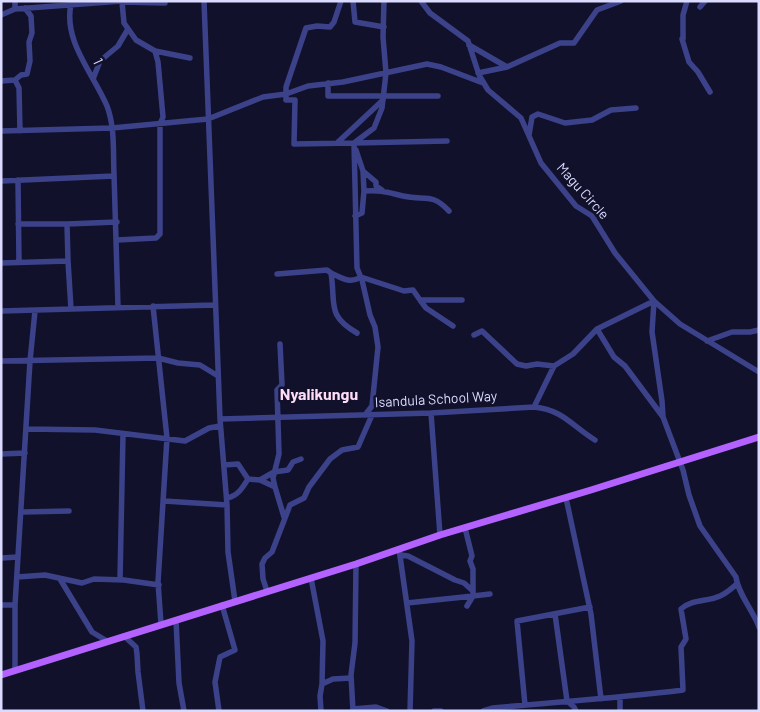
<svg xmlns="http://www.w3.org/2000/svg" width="760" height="712" viewBox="0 0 760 712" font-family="Barlow,sans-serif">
<rect width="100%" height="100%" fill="#12112b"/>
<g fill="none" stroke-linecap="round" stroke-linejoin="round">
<path stroke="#3c428a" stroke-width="5.5" d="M15,1V9L122,1
M204,1L220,419L227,505L228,552L235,601
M341,1L334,22L330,27L317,26L306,28L286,87V100H295L294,144L354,143
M353,1L355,22L384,27
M384,1L383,37L386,73L382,108L374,128L354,143L447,141
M421,1L430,13L468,41L479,75L488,90L521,118L541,163L576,206L592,216L615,253L654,301L680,324L759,372
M71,4C63,41 93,73 107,106C115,127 113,151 114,174C115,218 117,263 118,307
M700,7L705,1
M1,15L15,9
M682,39L689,62L698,72L710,92
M683,39V15L687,1
M469,45L507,67L560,43H574L597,10L621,1
M155,51L190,58
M478,73L507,67
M93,79L100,61L118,46L128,29
M15,80L21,75L27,74L30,61L29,42L32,33L31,16L25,8
M1,81L15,80L19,88L20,131
M328,83V96H438
M1,131L112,128L208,119L263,97L286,94L308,86L343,82L427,64L441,67L483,83
M529,135L532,117L538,114L565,123L592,120L611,110L636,108
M337,143L383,100
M354,143L357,268L362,280L370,315L375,327L378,347L372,406L365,415
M356,150L363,171L376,182V186L382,190
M363,171L364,191
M18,180L19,262
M1,181L114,176
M355,216L362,213L364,191C382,190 386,192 403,196C425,201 431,192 449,211
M18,224H67
M117,240L156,238L160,234V124L163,117L158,62L155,51L136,40L124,23L122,2L165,3
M68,261L71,309
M1,263L68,261L67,224L117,222
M331,273C342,278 350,284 361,277L404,291L413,290L420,300H462
M277,274L327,270L331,273C336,304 326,315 357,333
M420,300L426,308L453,326
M654,301L652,332L662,401L663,417
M153,306L167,438L158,582L161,624
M1,311L214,305
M597,329L614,357L625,366L663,417L683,470L689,495L700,526L736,577C738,594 753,610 759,627
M474,335L482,331L517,364L526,366L537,364L554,366
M707,341L732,332H750L759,330
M1,361L158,358L178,363L200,365L218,376
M534,407L554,366L573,354L597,329L654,301
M431,413L440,535
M220,419L431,413L534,407C563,410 571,425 595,440
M26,429L95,430L185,441L209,428L220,426
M1,454L25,453
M224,465L238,464L248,479L260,480L275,487L284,517
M260,480L274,472L288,470L293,462L301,459
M275,487L273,478L279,454L277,390L282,385L280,344
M227,498C238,496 243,487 248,479
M566,498L591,614L601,699
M164,501L227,505
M22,512L69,511
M399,549L412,641L410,711
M400,555L408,556L455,580L464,583L473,591
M1,558L18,557
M17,577L45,575L82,583L94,579L124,580L159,585
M311,578L323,641L322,684
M60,579L92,632L107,641
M120,580L123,434
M267,591L263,579L262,564L265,558L272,552L290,505L304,498L309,487L330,459L342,450L358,447L372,415
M407,603L473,596V569L470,561L472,556L465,528
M1,605H15
M467,606L473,596L490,594
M555,614L567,701L574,707L576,711
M176,620L179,683L184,711
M124,636L136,647L137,654L138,672L143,711
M15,671V605L30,361L35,311
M525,705L517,621L590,607
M353,709L376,707L387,711
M219,711L215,682L220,657L235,650L222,605
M321,711L320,696L322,684L333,679L351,678
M353,711L351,675L355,643L356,564
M434,711H441
M483,711L493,708C557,702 620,698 683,690L681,647L686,639L681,609C692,599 707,602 720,596C727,593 732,588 737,584
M620,711V698"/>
<path stroke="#b362ff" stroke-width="7" d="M1,675L356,564L440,535L591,490L759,437"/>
</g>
<g text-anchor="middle" stroke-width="5" stroke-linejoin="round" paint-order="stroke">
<g font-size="14" fill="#dbdbff" stroke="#12112b">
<text transform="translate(98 61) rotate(65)" y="5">1</text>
<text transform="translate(583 191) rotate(48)" y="5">Magu Circle</text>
<text transform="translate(436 399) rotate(-3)" y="5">Isandula School Way</text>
</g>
<g font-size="16" font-weight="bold" fill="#ffddf6" stroke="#12112b">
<text x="319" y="400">Nyalikungu</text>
</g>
</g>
<rect width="760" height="712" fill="none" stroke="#dbdbff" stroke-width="5"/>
</svg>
